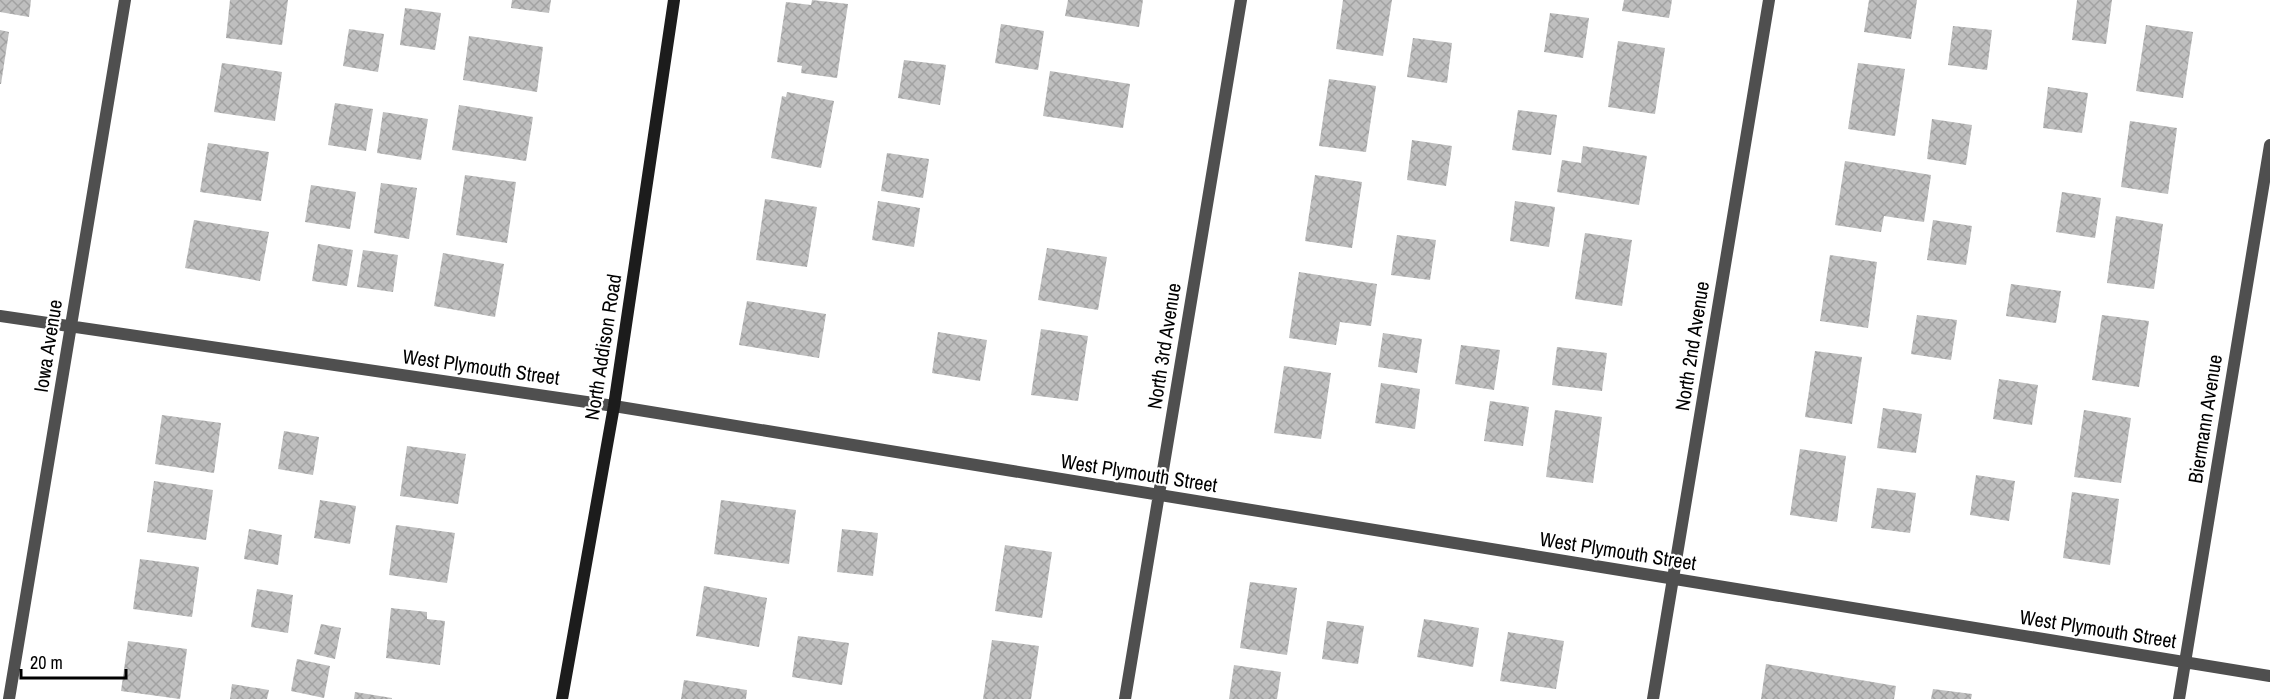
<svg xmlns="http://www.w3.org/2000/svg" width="2270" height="699" viewBox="0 0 2270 699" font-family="'Archivo Narrow',sans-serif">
<defs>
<pattern id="building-cross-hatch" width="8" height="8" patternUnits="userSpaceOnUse" patternTransform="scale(1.5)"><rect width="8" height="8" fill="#bfbfbf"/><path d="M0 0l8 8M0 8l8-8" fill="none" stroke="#a2a2a2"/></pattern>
</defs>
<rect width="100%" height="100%" fill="#fff"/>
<path fill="url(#building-cross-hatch)" d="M0,0H31L29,17L0,12Z
M230,0H288L282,45L226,38Z
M512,0H551L549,13L511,8Z
M812,0L848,4L837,78L801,73L802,66L777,62L786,2L811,5Z
M1068,0H1143L1139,27L1065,16Z
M1343,0H1392L1383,56L1336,49Z
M1624,0H1672L1669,18L1622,11Z
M1869,0H1917L1911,39L1864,32Z
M2077,0H2112L2106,44L2072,40Z
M405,8L441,13L435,50L400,45Z
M1550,13L1589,18L1583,58L1544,52Z
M1001,24L1044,31L1038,70L995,63Z
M2146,25L2193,32L2183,98L2136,91Z
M1953,26L1992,30L1987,70L1948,65Z
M349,29L384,34L378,72L343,66Z
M0,30L9,32L1,84H0Z
M469,36L543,47L537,92L463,80Z
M1413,38L1452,43L1447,83L1407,77Z
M1618,41L1665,48L1655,114L1608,107Z
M904,60L946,65L940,105L898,98Z
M222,63L282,72L275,121L214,112Z
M1858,63L1905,69L1895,136L1848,129Z
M1050,71L1130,84L1123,128L1043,116Z
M1329,79L1376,86L1366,152L1319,146Z
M2048,87L2088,93L2082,133L2043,128Z
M787,92L834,101L821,168L771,158L782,96L786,97Z
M335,103L373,109L366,151L328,145Z
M459,105L533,117L526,161L452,150Z
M1518,110L1557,115L1551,155L1512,150Z
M383,112L428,119L421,160L377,153Z
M1932,119L1972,125L1966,165L1927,159Z
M2130,121L2177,128L2168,194L2121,187Z
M1412,140L1452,146L1446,186L1407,180Z
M208,143L269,152L261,201L200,192Z
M1583,146L1647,156L1639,205L1557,192L1562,160L1581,163Z
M887,153L929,159L923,198L881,191Z
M1845,161L1931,175L1924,222L1884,216L1881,232L1835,225Z
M465,175L516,182L507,243L456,235Z
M1315,175L1362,182L1352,248L1305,241Z
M381,183L417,188L409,239L374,233Z
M311,185L356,192L350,229L305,222Z
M2062,192L2101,198L2095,238L2056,232Z
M765,199L817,207L807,267L756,260Z
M878,201L920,208L914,247L872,240Z
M1515,201L1555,207L1549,247L1510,241Z
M2116,216L2163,224L2154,289L2107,283Z
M194,220L269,232L260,281L185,268Z
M1933,220L1972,226L1966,265L1927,260Z
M1585,233L1632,240L1622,306L1575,299Z
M1397,235L1436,240L1430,280L1391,275Z
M318,244L353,250L347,286L312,281Z
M1047,248L1107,257L1098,310L1038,300Z
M363,250L398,255L393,292L357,287Z
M443,253L504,264L495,317L434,306Z
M1830,255L1877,262L1868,328L1820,321Z
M1299,272L1377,284L1371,326L1340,322L1336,345L1289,338Z
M2011,284L2061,291L2056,323L2006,316Z
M747,301L826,314L819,358L739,345Z
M1917,315L1957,320L1951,360L1911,354Z
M2102,315L2149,321L2139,387L2092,380Z
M1041,329L1088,336L1078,401L1031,395Z
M938,332L987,340L980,381L932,373Z
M1383,333L1422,339L1417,373L1378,367Z
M1461,345L1500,350L1494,390L1455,384Z
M1557,347L1607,353L1602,391L1552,385Z
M1815,351L1862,357L1852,424L1805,417Z
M1284,366L1331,373L1321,439L1274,433Z
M1999,379L2038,385L2032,425L1993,419Z
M1381,383L1420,389L1415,429L1375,423Z
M1490,401L1529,407L1523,446L1484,441Z
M1883,408L1922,414L1916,453L1877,448Z
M1555,410L1602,417L1593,483L1546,477Z
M2084,410L2131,418L2121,483L2074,477Z
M162,415L221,423L214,473L155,464Z
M284,431L319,437L313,475L278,469Z
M407,446L466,454L458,504L400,496Z
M1800,449L1846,456L1837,522L1790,515Z
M1976,475L2015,481L2009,521L1970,515Z
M154,481L213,490L206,540L147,532Z
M1877,488L1916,493L1910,533L1871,528Z
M2072,492L2119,499L2110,565L2063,558Z
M320,500L356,506L350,544L314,538Z
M721,500L796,510L789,564L714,554Z
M396,525L455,533L447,583L389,575Z
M249,529L282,535L278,565L244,559Z
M842,529L878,533L873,576L837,572Z
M1005,545L1052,552L1042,618L995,611Z
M140,559L199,567L192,617L133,609Z
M1250,582L1297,588L1287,655L1240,648Z
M704,586L767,598L759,647L696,636Z
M257,589L293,595L288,633L251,627Z
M391,608L427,612V619L445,621L440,665L386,658Z
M1424,619L1479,628L1473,667L1417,657Z
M1327,621L1364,626L1358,664L1322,659Z
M321,624L341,628L335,659L314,654Z
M1508,632L1564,641L1556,689L1500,681Z
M798,636L849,643L842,685L792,677Z
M992,640L1039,646L1031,699H983Z
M128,641L187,649L180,699L121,691Z
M297,659L330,666L324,698L291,691Z
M1766,664L1896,686L1894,699H1761Z
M1234,665L1281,672L1277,699H1229Z
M684,680L747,690L746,699H681Z
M232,684L269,690L267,699H230Z
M1933,689L1972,694L1971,699H1931Z
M355,692L392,698V699H354Z"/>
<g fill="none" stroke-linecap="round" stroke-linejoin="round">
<path stroke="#4f4f4f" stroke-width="12" d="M0,316L614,406L2270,676
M9,699L125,0
M1125,699L1241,0
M1653,699L1769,0
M2179,699L2270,145"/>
<path stroke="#1c1c1c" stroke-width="12" d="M562,699L614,406L674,0"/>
</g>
<g text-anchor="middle" stroke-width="4.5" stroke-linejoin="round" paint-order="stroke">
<g font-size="20" fill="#000" stroke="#fff">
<text transform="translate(48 346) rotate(-81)" y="7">Iowa Avenue</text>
<text transform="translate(1164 346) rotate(-81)" y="7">North 3rd Avenue</text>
<text transform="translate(1692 346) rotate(-81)" y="7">North 2nd Avenue</text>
<text transform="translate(603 347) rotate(-81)" y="7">North Addison Road</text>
<text transform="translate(481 367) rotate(8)" y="7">West Plymouth Street</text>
<text transform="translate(2205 419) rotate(-81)" y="7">Biermann Avenue</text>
<text transform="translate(1139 473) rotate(9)" y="7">West Plymouth Street</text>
<text transform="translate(1618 551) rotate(9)" y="7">West Plymouth Street</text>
<text transform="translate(2098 629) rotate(9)" y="7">West Plymouth Street</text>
</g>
</g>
<path d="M21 669v9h105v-9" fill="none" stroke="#000000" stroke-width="3"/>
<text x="30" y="669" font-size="18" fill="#000000" stroke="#ffffff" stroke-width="4.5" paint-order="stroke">20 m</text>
</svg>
